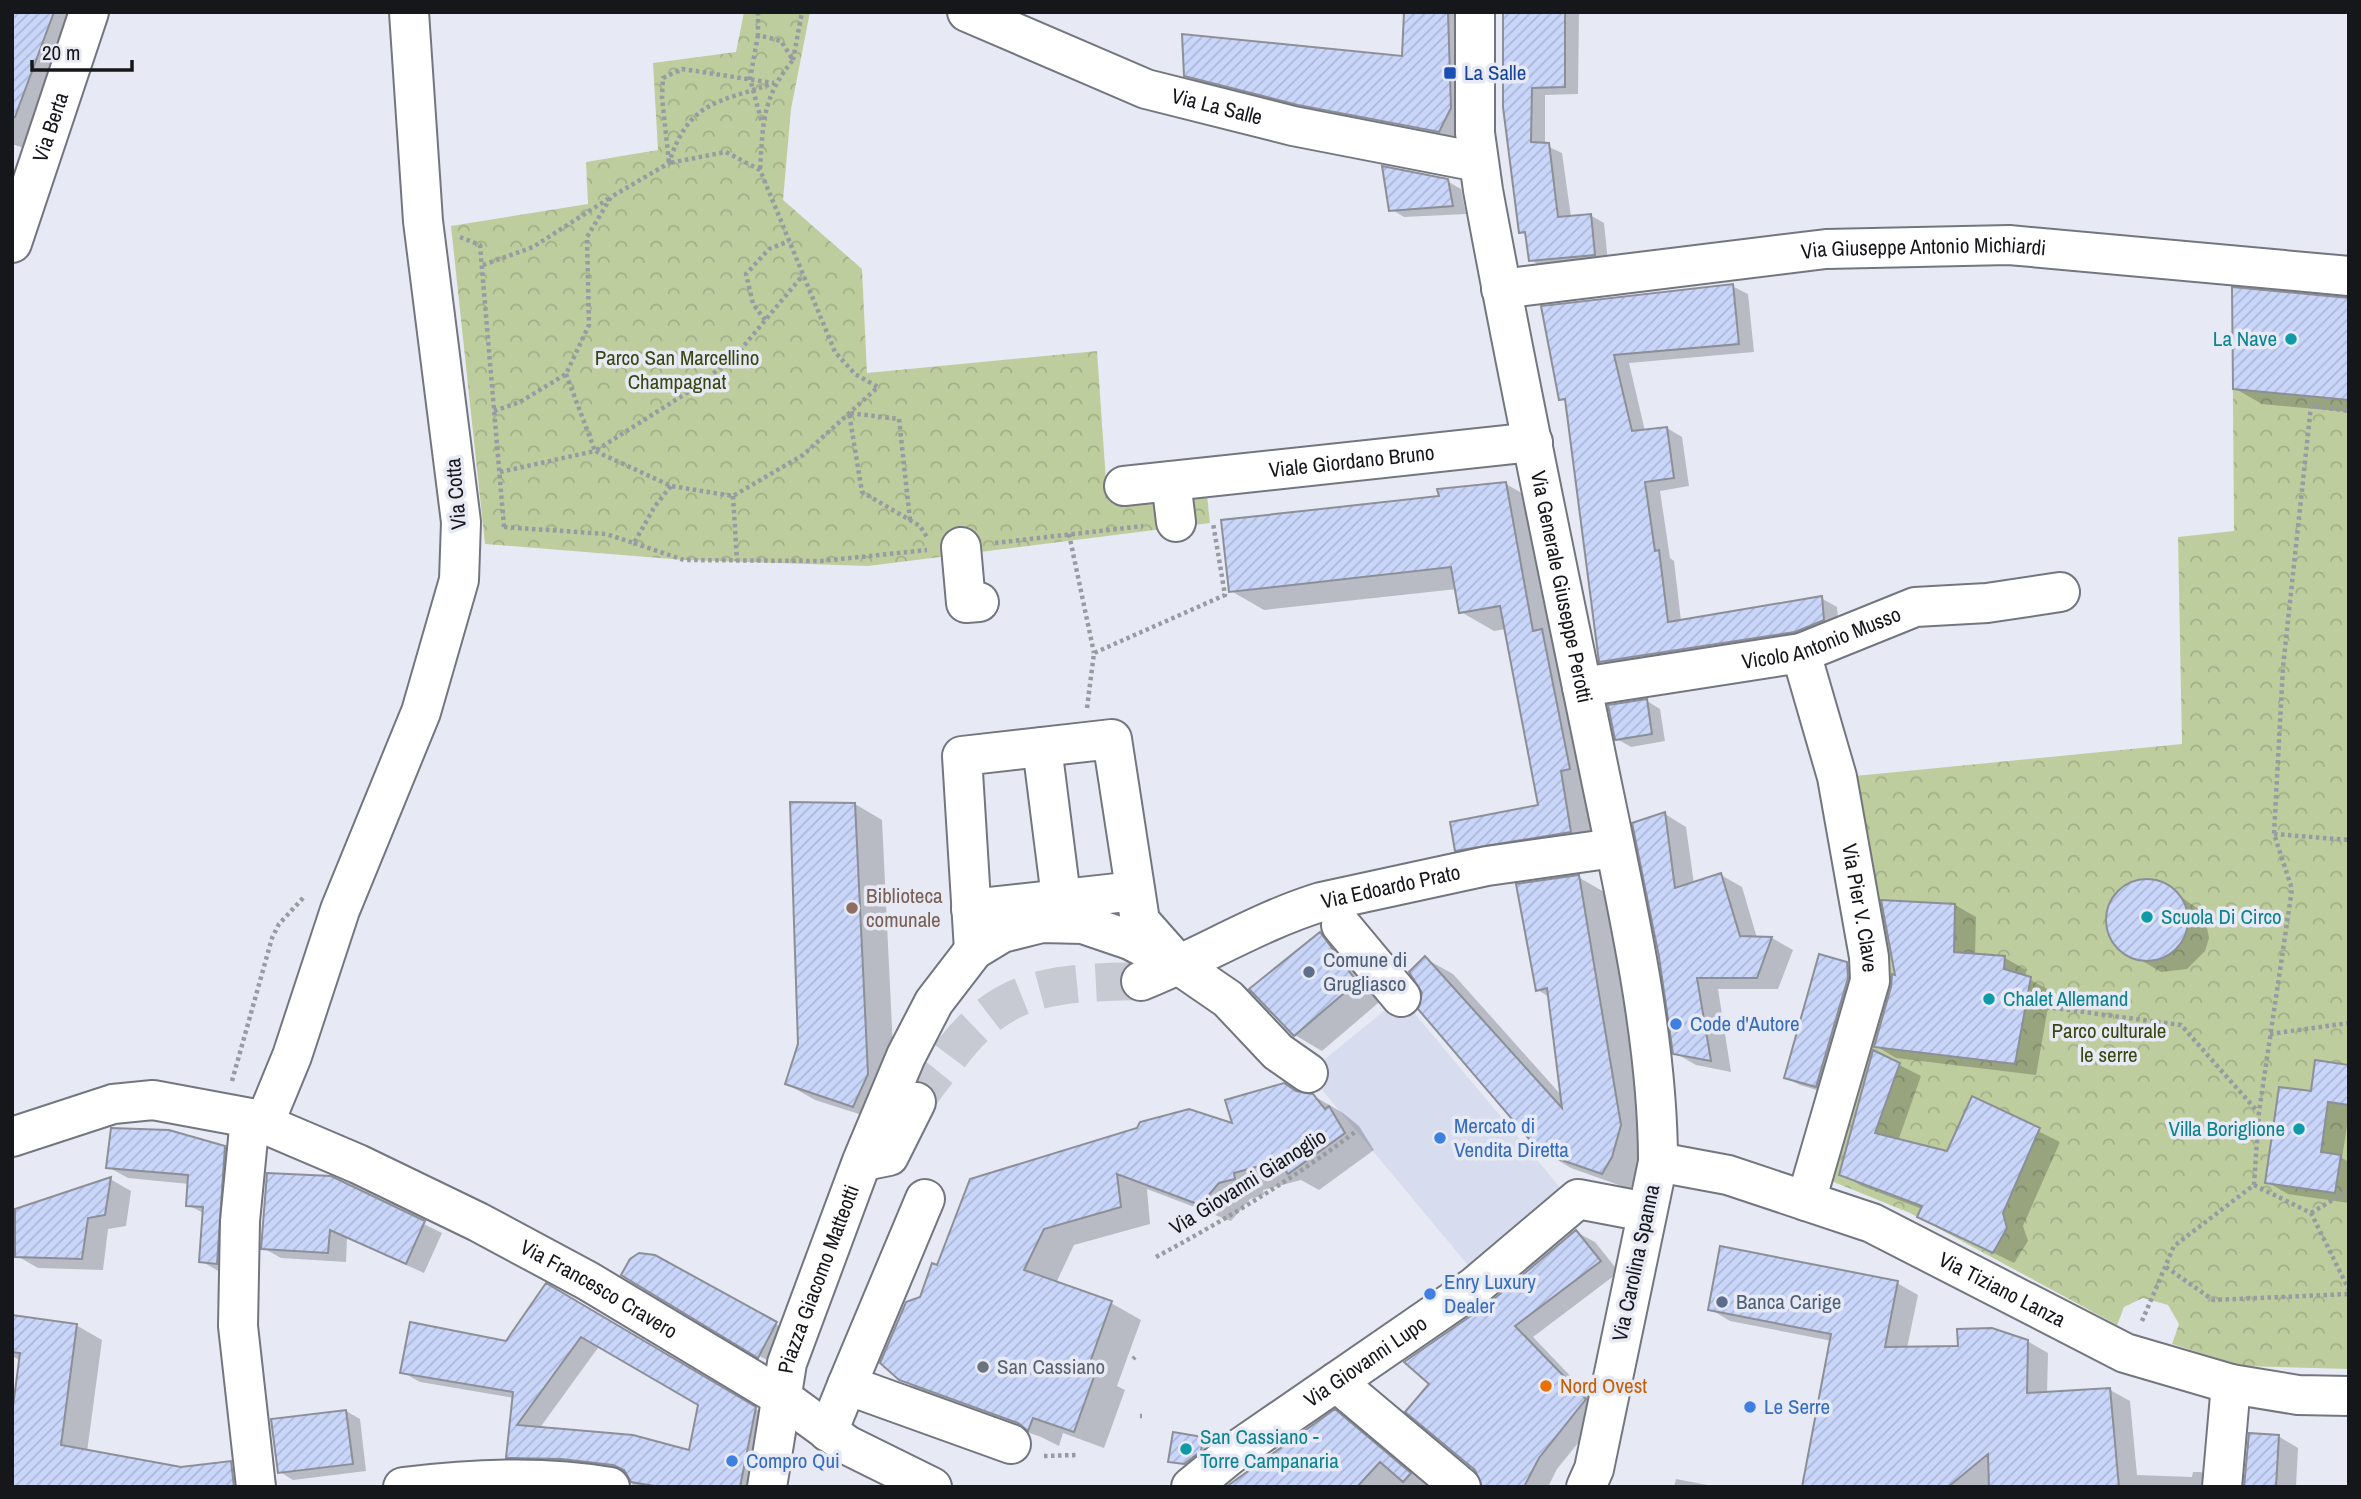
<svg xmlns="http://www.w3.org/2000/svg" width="2361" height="1499" viewBox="0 0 2361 1499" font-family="'Archivo Narrow',sans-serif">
<defs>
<pattern id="park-crowns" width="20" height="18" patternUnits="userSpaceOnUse" patternTransform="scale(1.75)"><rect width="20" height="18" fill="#becd9e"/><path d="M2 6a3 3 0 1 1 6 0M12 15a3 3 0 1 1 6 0" fill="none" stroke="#a3af88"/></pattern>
<pattern id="building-hatch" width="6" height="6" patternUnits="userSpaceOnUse" patternTransform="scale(1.75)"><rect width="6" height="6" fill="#c9d6fa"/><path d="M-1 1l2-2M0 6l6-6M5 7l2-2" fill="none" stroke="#acb7d6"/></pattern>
</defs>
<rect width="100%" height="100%" fill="#e7eaf4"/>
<path fill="#d7ddee" d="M1401,997L1573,1203L1481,1281L1308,1073Z"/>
<path fill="url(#park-crowns)" d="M744,12H810L791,109L783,200L862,269L867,373L1097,351L1107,496L1206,486L1210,523L868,566L684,560L485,544L451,226L588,204L586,162L658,150L653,63L736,52Z
M2232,277L2349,289V1369L2241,1366L2172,1344L2179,1324L2168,1305L2143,1298L2124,1307L2117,1325L1910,1213L1824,1178L1881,962L1845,777L2182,744L2178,537L2234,531Z"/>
<path fill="#0003" fill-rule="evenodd" d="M12,12H88L35,152L12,144Z
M1405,12H1469L1460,143L1320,116L1207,87L1186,75L1403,58Z
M1505,12H1579L1578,94L1545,95V145L1562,153L1571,217L1590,215L1604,223L1608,262L1544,268L1531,260L1528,236L1521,232Z
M1447,181L1461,189L1466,214L1404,217L1391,209Z
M1732,286L1748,294L1754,352L1629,363L1645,431L1667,428L1682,437L1689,486L1660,491L1670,558L1674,561L1681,621L1821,598L1837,607L1839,629L1616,670L1601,661L1567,402L1560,399L1543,308Z
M2349,299V412L2262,404L2234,388Z
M1506,484L1539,503L1604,850L1490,869L1457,849L1540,807L1506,629L1494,631L1461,612L1457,589L1264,610L1231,591L1441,498Z
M1647,701L1660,709L1665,741L1631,747L1617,739Z
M855,804L882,820L895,1090L881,1121L815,1100L787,1084Z
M1665,814L1686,827L1694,884L1721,875L1742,887L1757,938H1772L1793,950L1778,989H1718L1731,1072L1696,1065L1675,1053Z
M1578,877L1606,893L1648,1141L1639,1173L1630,1189L1571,1168L1542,1151L1424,992L1426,959L1453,974L1562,1096L1549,997L1538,990Z
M2135,883H2161L2204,913L2209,938L2205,951L2187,969L2161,972L2117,946L2107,922L2109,909L2114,897Z
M1955,905L1976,917L1975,955L2005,958L2026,970L2025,977L2051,991L2036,1075L1896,1058L1876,1046L1897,977Z
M1320,934L1348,950L1384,998L1322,1051L1295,1035Z
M1847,964L1861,972L1830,1094L1800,1085L1786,1078Z
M1874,1052L1921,1076L1898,1141L1948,1153L1973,1099L2060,1142L2023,1226L2028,1241L2014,1263L1919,1216L1922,1209L1862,1186L1841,1174Z
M2349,1066V1113L2342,1158L2349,1162V1203L2288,1194L2267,1182L2312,1093Z
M1299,1093L1312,1095L1343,1113L1359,1126L1374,1150L1319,1190L1301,1180L1263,1190L1264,1195L1250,1199L1231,1221L1147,1189L1150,1224L1074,1245L1056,1283L1111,1303L1141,1320L1117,1386L1125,1390L1104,1448L1063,1433L1059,1446L1041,1437L931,1397L900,1379L921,1299L938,1267L971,1180L1235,1125Z
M225,1147L244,1159L220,1272L201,1261L205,1214L188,1205L189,1184L128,1178L108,1167Z
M330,1178L442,1233L424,1273L347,1238L346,1262L281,1258L263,1248Z
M110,1179L131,1191L126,1226L108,1229L103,1270L38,1268L17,1256Z
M1576,1232L1595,1242L1619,1272L1533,1337L1604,1411L1557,1469L1548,1487H1484L1431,1383L1489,1305Z
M655,1257L797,1336L780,1368L622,1274Z
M1897,1283L1918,1295L1907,1348L2027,1341L2048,1353L2047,1394L2110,1390L2130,1401L2137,1475L2192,1477L2193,1472H2201L2221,1487H1804L1832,1341L1730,1321L1710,1309Z
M547,1286L773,1419L759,1487H633L631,1477L606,1471L525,1467L508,1457L514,1398L420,1382L402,1372L506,1343ZM600,1345L700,1404L690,1452L539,1429Z
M12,1317L76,1325L102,1340L87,1452L12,1487L21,1361L12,1356Z
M346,1411L360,1419L366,1471L293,1480L280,1472Z
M1335,1412L1362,1427L1433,1487H1229Z
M2250,1435L2278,1436L2298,1448L2296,1487H2244Z
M1202,1438L1209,1442L1207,1454L1191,1467L1170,1461Z
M1676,1479L1718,1487H1674Z"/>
<path fill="url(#building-hatch)" stroke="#8c8f98" stroke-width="2" fill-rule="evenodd" d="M12,12H54L15,117H12Z
M1404,12H1448L1451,108L1439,132L1298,105L1184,76L1182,34L1402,56Z
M1503,12H1565V87L1532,88L1531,142L1549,143L1558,217L1591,214L1595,255L1529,261L1525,232L1519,233L1503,107Z
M1382,166L1448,179L1453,206L1389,211Z
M1733,284L1739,344L1614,355L1632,431L1667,427L1674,478L1645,482L1655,551L1659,550L1668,622L1822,596L1824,620L1795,632L1599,662L1565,399L1559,400L1541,306Z
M2232,287L2349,298V400L2233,389Z
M1506,482L1533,631L1542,629L1570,769L1561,771L1571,832L1455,851L1450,822L1538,805L1500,606L1459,613L1451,567L1229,592L1221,520L1439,496L1437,489Z
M1647,699L1652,734L1615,740L1608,705Z
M790,802L855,803L868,1074L853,1107L785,1084L798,1044Z
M1665,812L1675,888L1721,873L1740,936L1772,937L1757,978H1697L1711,1061L1673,1054L1659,957L1632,823Z
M1579,875L1621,1125L1612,1157L1602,1174L1541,1153L1418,1009L1422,993L1409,972L1425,956L1562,1108L1547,988L1536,991L1516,884Z
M2106 920a41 41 0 1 1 82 0a41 41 0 1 1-82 0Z
M1881,900L1955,904L1954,952L2005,956L2004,969L2031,977L2015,1064L1874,1047L1891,987L1892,974L1895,975Z
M1320,932L1357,982L1294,1036L1249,989Z
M1819,954L1847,962L1848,978L1816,1087L1784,1078Z
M1873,1050L1900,1063L1875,1133L1947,1151L1972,1096L2040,1128L2003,1213L2007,1228L1993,1253L1917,1217L1922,1206L1839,1175Z
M2315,1060L2349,1065V1105L2328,1102L2321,1152L2341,1155L2335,1193L2265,1183L2279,1087L2311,1091Z
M1284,1083L1296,1091L1313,1094L1325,1109L1329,1106L1345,1133L1288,1174L1278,1161L1234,1173L1235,1179L1219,1183L1200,1205L1117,1174L1121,1207L1044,1229L1024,1270L1112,1301L1088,1368L1096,1371L1074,1432L1033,1418L1028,1431L1018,1423L899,1380L880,1363L906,1302L920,1297L932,1263L937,1265L970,1179L1137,1128L1140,1122L1189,1109L1232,1123L1225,1100Z
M111,1128L169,1130L225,1146L217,1264L199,1262L203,1207L186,1206L188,1175L106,1168Z
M267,1173L331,1176L425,1221L406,1264L330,1230L328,1253L261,1249Z
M111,1177L105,1215L88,1218L82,1259L15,1257V1209Z
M1576,1230L1601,1261L1515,1326L1586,1399L1539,1458L1524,1487H1482L1475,1470L1405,1412L1429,1384L1404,1362L1488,1304Z
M1720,1246L1898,1281L1885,1347L1958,1346L1957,1329L1992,1328L2028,1340L2027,1393L2110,1388L2119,1487H1989L1988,1454L1948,1487H1802L1831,1334L1708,1310Z
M639,1253L655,1255L777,1322L758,1358L621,1275L630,1259Z
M546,1283L756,1407L740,1487H660L631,1482L624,1470L613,1465L561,1459L506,1458L513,1392L400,1373L410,1322L506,1341ZM581,1337L698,1405L689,1450L633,1435L517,1425Z
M12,1315L77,1324L61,1445L181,1467L231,1461L234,1487H12V1414L20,1353L12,1352Z
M1335,1409L1411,1473L1403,1482L1380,1462L1357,1487H1226Z
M346,1410L353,1464L278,1473L271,1419Z
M1173,1432L1203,1437L1201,1451L1184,1464L1168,1462Z
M2249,1433L2279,1435L2276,1487H2244Z"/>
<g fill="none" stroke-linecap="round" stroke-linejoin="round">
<path stroke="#c8cad3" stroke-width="38" stroke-dasharray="38 19" stroke-linecap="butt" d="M916,1102C925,1085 937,1073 948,1058C1003,983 1055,983 1141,981"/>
<defs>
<g id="minor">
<path id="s1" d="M967,12L1146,89L1293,126L1478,162"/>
<path id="s2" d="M1475,12V133L1483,190C1518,381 1558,570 1597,760C1623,888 1658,1032 1658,1162L1594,1469L1586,1487"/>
<path id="s3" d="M12,243L89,12"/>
<path id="s4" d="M1501,289L1826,249L2009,245L2349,276"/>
<path d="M1171,481L1176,522"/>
<path id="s5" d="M1124,486L1533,442"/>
<path d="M961,547L966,603L979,602"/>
<path id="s6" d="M1801,653L1837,777L1869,957L1870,981L1806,1201"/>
<path id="s7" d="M1582,687L1801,653L1915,607L1987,603L2060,592"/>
<path d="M1042,747L1061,897"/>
<path d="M971,909L1135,891"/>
<path d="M1341,925L1401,997"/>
<path d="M974,950L962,756L1112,739L1140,921L1171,956"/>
<path id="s8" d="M1141,981C1202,957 1259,921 1321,902L1487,866L1614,848"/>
<path d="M250,1118L240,1221L238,1326L256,1487"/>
<path d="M264,1124L292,1056L340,910L421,712L459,580L461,522L423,221L409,12"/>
<path id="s9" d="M12,1137L113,1104L153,1100L250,1118L358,1164L478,1222L588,1281L781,1397L847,1445L932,1487"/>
<path d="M874,1159L889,1156L916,1102"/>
<path id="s10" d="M1658,1162L1728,1175L1872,1223L2125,1353L2231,1384L2298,1395L2349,1396"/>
<path d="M1336,1382L1461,1487"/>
<path d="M847,1385L925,1199"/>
<path d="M828,1432L847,1385L1011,1444"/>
<path d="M403,1487C471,1479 543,1475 610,1487"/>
<path id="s11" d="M767,1487L787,1363L862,1161L906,1056L934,1002L974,950L1002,933L1042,923L1083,924L1130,940L1180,966L1228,999L1278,1052L1308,1073"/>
<path id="s12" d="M1191,1487L1230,1455L1474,1287L1578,1199L1646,1212"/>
<path d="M2222,1487L2231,1384"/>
</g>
</defs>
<use href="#minor" stroke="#73767f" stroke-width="42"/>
<path stroke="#989ba2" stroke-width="4.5" stroke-dasharray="3.5 3.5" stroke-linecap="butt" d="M758,12V35L781,41L793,60C762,97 763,124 760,170
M758,35L750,79L762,123
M793,60L802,12
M460,237L480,245L504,527
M483,265L533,247L608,199
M765,320L753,304L746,274L769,249L789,241
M566,374L595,451L704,382L742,348L803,275
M494,411L520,402L566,374L589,325L587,237L611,197L669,163C689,100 718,103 774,83
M500,472L595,451L671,486L733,496L803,455L878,387L855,374L835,352L760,170L726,152L669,163L662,97L663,78L682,69L774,83
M733,496L737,561
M910,520L899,419L849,413L862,492L920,526L927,537
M504,527L606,534L634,543L655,506L671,486
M1069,534L1094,653
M634,543L684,560L821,561L927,550
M995,543L1143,526
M1087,708L1094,653L1225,595L1213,523
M2274,834L2349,840
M2046,1007L2181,1025L2258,1112
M2270,1034L2349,1023
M232,1081L272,938L279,924L304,897
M2254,1185L2311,1213L2349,1290
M2311,1213L2349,1190
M1156,1257C1225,1220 1293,1179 1355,1132
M2166,1267L2213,1300L2349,1294
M2142,1321L2174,1246L2254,1185L2259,1112L2292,889L2274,834L2283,667L2311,406L2349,411
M1133,1359L1135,1357
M1140,1416H1142
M1044,1456L1077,1455"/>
<use href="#minor" stroke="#fff" stroke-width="38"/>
</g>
<rect fill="#1a4fb4" stroke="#e7eaf4" stroke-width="2.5" x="1443" y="66" width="14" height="14" rx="3.5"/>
<g fill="#0f9aa8" stroke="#e7eaf4" stroke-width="2.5">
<circle cx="2291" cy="339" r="7"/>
<circle cx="2147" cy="917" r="7"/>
<circle cx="1989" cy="999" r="7"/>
<circle cx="2299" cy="1129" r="7"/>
<circle cx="1186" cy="1449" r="7"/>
</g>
<circle fill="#8d6e63" stroke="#e7eaf4" stroke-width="2.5" cx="852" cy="908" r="7"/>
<g fill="#5c6f8a" stroke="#e7eaf4" stroke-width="2.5">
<circle cx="1309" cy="972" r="7"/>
<circle cx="1722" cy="1302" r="7"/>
</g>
<g fill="#3f7fe0" stroke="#e7eaf4" stroke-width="2.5">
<circle cx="1676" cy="1024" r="7"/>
<circle cx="1440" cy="1138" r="7"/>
<circle cx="1430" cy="1294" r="7"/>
<circle cx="1750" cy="1407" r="7"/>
<circle cx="732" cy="1461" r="7"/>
</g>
<circle fill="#6b7280" stroke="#e7eaf4" stroke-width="2.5" cx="983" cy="1367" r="7"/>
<circle fill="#e8710a" stroke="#e7eaf4" stroke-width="2.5" cx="1546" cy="1386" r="7"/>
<g text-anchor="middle" stroke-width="7" stroke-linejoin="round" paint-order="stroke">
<g font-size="21" fill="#164399" stroke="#e7eaf4" text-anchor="start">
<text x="1464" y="80">La Salle</text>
</g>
<g font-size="21" fill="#16171a" stroke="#e7eaf4">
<text dy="7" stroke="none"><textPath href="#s1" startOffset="268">Via La Salle</textPath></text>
<text dy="7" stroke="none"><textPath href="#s3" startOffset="122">Via Berta</textPath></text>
<text dy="7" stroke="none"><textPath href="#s4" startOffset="425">Via Giuseppe Antonio Michiardi</textPath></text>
<text dy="7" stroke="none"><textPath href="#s5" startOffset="229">Viale Giordano Bruno</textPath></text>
<text transform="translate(456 494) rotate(-95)" y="7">Via Cotta</text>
<text dy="7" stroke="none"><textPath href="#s2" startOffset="583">Via Generale Giuseppe Perotti</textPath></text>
<text dy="7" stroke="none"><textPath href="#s7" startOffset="245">Vicolo Antonio Musso</textPath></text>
<text dy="7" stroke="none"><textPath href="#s8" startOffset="268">Via Edoardo Prato</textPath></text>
<text dy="7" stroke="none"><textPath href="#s6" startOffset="262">Via Pier V. Clave</textPath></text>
<text transform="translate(1248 1182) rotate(-32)" y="7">Via Giovanni Gianoglio</text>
<text transform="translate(1636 1263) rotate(-78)" y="7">Via Carolina Spanna</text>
<text dy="7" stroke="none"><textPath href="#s11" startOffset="215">Piazza Giacomo Matteotti</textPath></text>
<text dy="7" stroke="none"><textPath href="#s9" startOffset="634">Via Francesco Cravero</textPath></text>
<text dy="7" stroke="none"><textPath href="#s10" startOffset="369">Via Tiziano Lanza</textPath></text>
<text dy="7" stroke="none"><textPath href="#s12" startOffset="215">Via Giovanni Lupo</textPath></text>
</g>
<g font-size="21" fill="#0d838f" stroke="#e7eaf4" text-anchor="start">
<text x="2277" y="346" text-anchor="end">La Nave</text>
<text x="2161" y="924">Scuola Di Circo</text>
<text x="2003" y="1006">Chalet Allemand</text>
<text x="2285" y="1136" text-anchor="end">Villa Boriglione</text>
<text x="1200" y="1444">San Cassiano -<tspan x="1200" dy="24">Torre Campanaria</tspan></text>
</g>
<g font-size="21" fill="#384510" stroke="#e7eaf4">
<text x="677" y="365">Parco San Marcellino<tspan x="677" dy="24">Champagnat</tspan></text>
<text x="2109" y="1038">Parco culturale<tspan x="2109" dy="24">le serre</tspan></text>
</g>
<g font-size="21" fill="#785e54" stroke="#e7eaf4" text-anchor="start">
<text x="866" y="903">Biblioteca<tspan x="866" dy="24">comunale</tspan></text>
</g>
<g font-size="21" fill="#4e5e75" stroke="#e7eaf4" text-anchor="start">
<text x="1323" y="967">Comune di<tspan x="1323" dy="24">Grugliasco</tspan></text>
<text x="1736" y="1309">Banca Carige</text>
</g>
<g font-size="21" fill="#366cbe" stroke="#e7eaf4" text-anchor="start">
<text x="1690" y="1031">Code d'Autore</text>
<text x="1454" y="1133">Mercato di<tspan x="1454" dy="24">Vendita Diretta</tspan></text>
<text x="1444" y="1289">Enry Luxury<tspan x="1444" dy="24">Dealer</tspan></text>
<text x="1764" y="1414">Le Serre</text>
<text x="746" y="1468">Compro Qui</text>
</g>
<g font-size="21" fill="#5b616d" stroke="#e7eaf4" text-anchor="start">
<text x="997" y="1374">San Cassiano</text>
</g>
<g font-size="21" fill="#c56008" stroke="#e7eaf4" text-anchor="start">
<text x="1560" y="1393">Nord Ovest</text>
</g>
</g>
<rect width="2361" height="1499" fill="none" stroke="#16171a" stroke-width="28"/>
<path d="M32 60v10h100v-10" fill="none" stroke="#16171a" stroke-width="3.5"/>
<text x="42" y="60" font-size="21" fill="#16171a" stroke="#e7eaf4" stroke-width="5" paint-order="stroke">20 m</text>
</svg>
